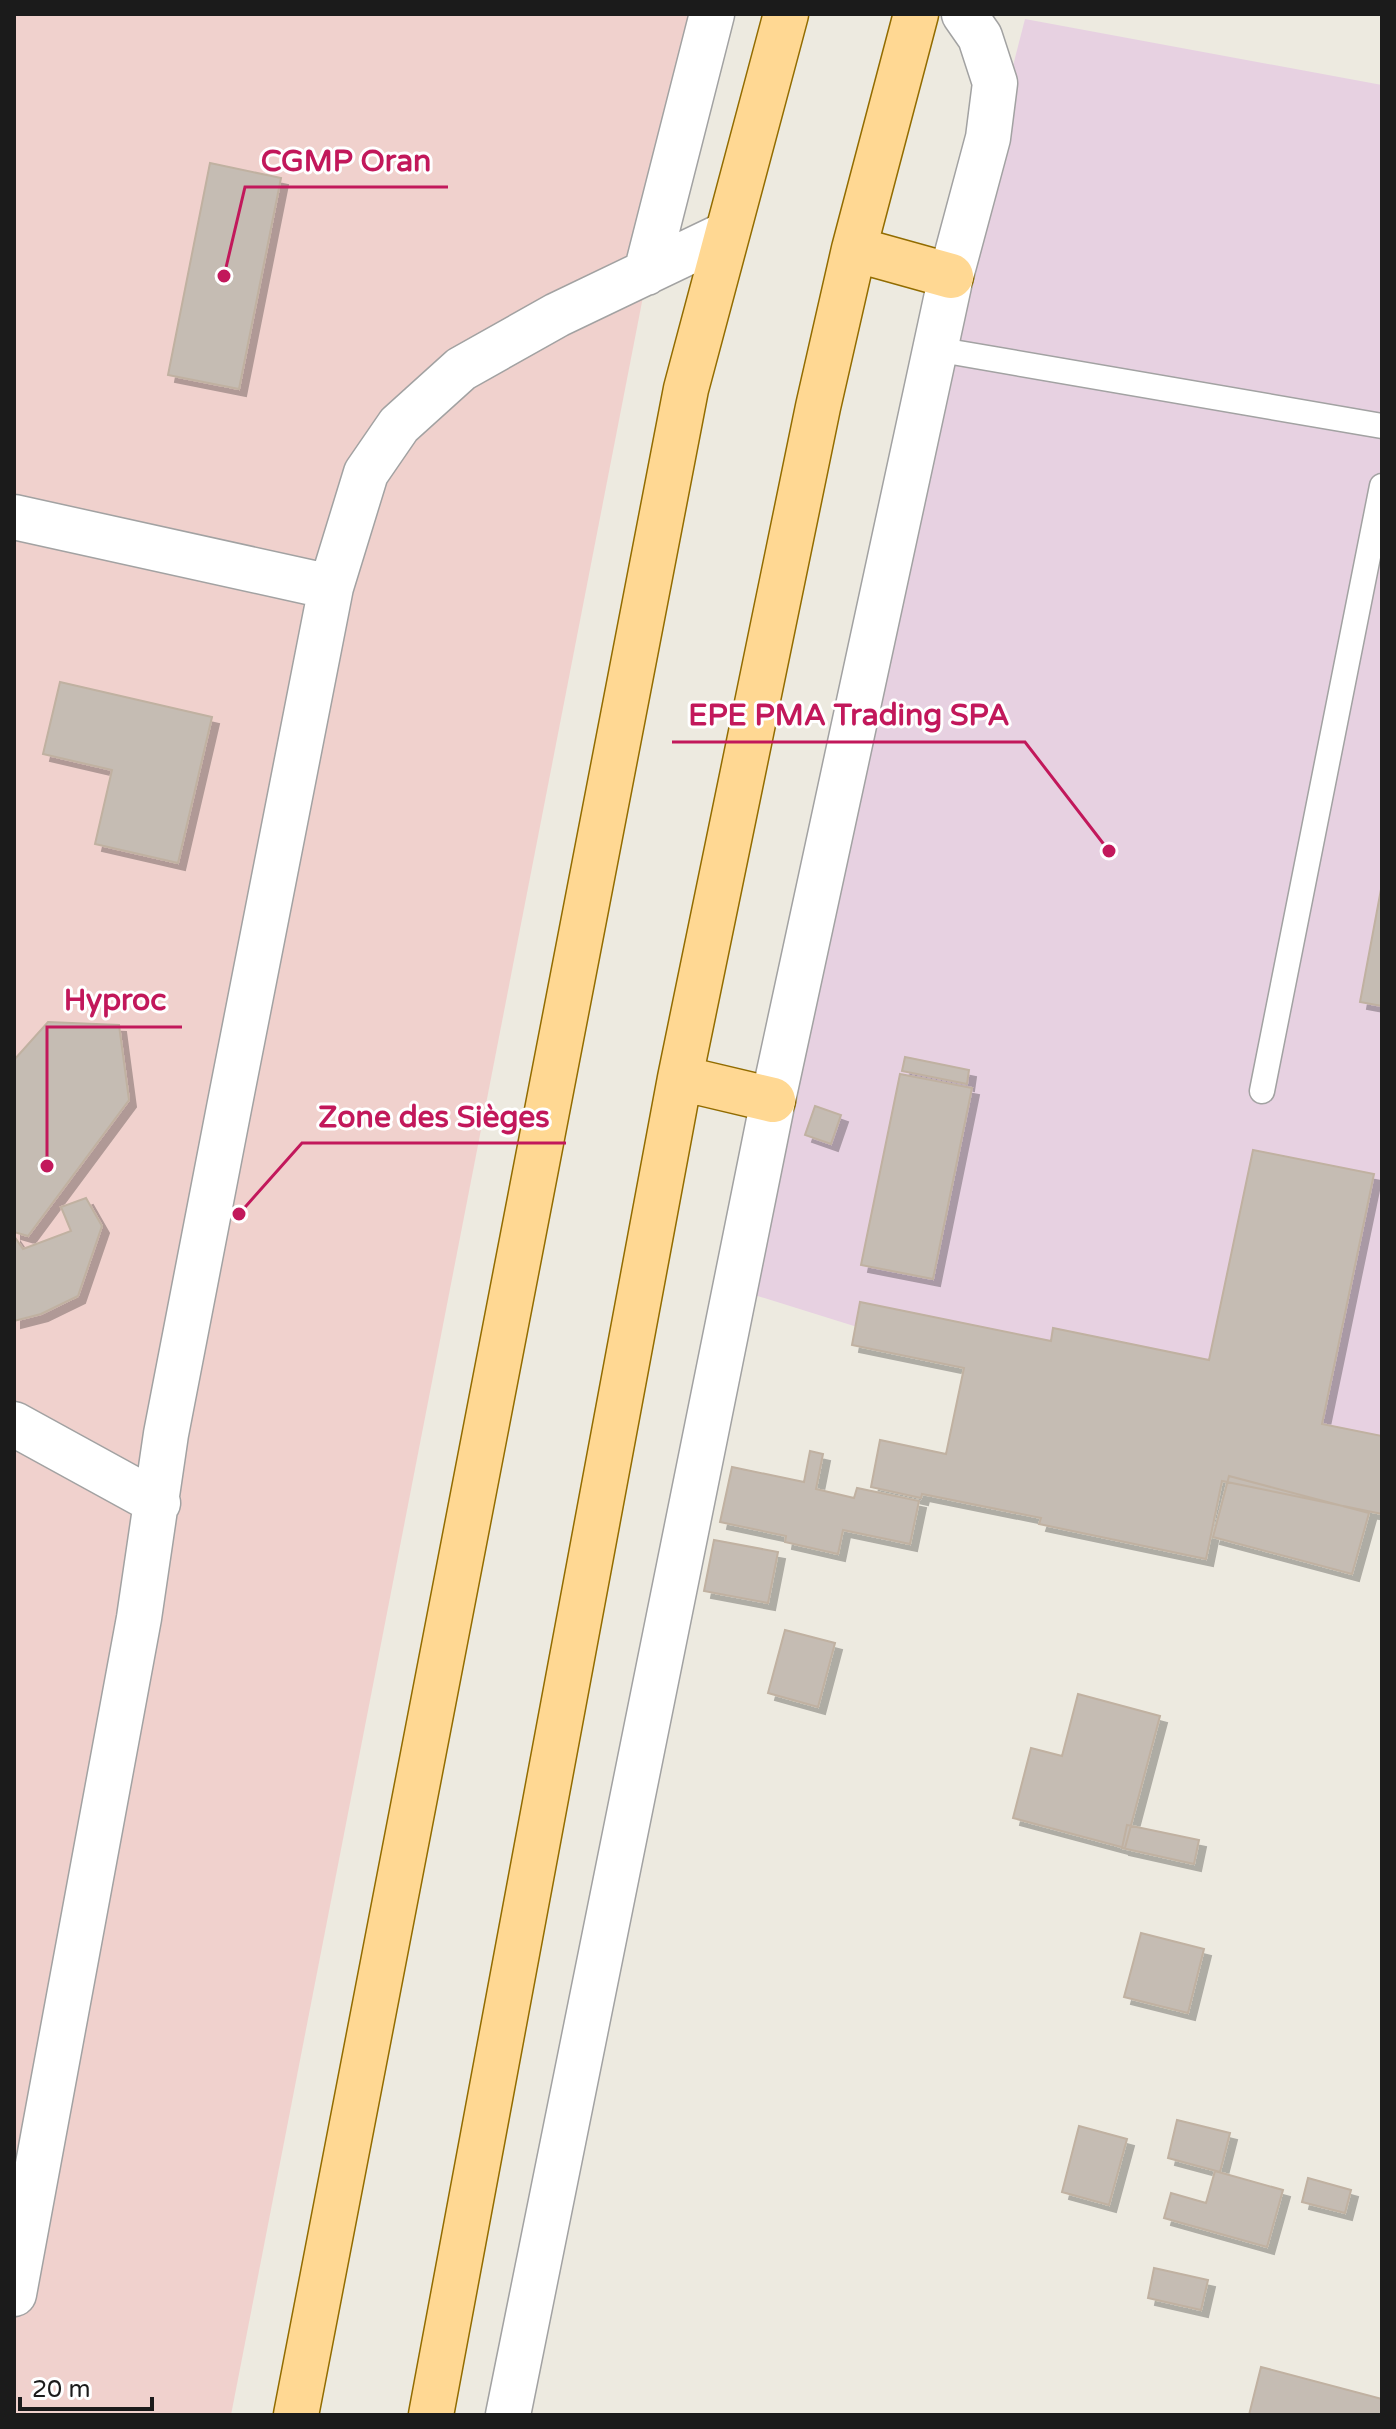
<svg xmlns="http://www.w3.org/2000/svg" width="1396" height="2429" viewBox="0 0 1396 2429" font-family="'Varela Round',sans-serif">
<defs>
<filter id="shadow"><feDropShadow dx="7" dy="7" stdDeviation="0" flood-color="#0004"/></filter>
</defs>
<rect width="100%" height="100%" fill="#edeae0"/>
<path fill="#f0d1cd" d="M14,14H698L231,2415H14Z"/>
<path fill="#e7d1e1" d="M1025,19L1382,85V1491L748,1293L925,409Z"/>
<path fill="#c5bcb3" stroke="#c0b1a1" stroke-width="2" filter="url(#shadow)" d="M210,163L281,178L239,389L168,375Z
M60,682L212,717L178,863L95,844L112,770L43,754Z
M1382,884V1006L1360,1002Z
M48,1022L119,1025L129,1100L28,1236L14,1232V1060Z
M905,1057L969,1070L967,1084L902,1071Z
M900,1074L972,1088L933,1279L861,1265Z
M815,1106L841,1115L831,1144L805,1135Z
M1253,1150L1374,1174L1322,1424L1382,1436V1514L1222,1481L1206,1559L1039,1524L1041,1518L922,1494L921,1498L871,1487L880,1440L946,1454L964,1368L852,1345L860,1302L1051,1341L1053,1328L1209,1360Z
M86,1198L102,1226L78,1296L41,1314L14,1321V1236L23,1249L71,1231L61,1207Z
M810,1451L823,1454L816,1489L854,1498L857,1488L919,1501L910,1544L843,1530L838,1554L785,1542L786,1536L720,1522L732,1467L804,1482Z
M1229,1476L1369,1513L1352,1574L1213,1537Z
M714,1540L778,1552L768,1603L704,1591Z
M785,1630L835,1643L818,1707L768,1693Z
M1078,1694L1160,1716L1125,1848L1013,1818L1031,1748L1062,1756Z
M1127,1825L1199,1840L1194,1864L1122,1848Z
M1141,1933L1204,1949L1188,2013L1124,1997Z
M1177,2120L1230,2133L1220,2172L1168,2158Z
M1079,2126L1127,2139L1109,2205L1062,2192Z
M1215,2171L1283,2190L1267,2247L1164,2218L1171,2193L1206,2203Z
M1308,2178L1351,2190L1345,2213L1302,2202Z
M1154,2268L1208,2280L1201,2310L1148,2298Z
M1261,2367L1382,2399V2415H1249Z"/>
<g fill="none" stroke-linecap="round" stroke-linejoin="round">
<defs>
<path id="service" d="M935,349L1382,426
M1262,1091L1382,486"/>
<path id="minor" d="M646,273L712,14
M14,517L331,587
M14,1424L158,1503
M14,2294L139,1618L166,1434L229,1108L331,587L366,473L399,425L461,369L557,315L726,234
M508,2415L773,1100L951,276L988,138L995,83L980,37L964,14"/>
<path id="primary" d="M854,249L951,276
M680,1078L773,1100
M296,2415L686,389L786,14
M431,2415L680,1078L818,407L854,249L916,14"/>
</defs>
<use href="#service" stroke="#a2a2a2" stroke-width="27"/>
<use href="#minor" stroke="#a2a2a2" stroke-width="47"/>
<use href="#primary" stroke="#926c00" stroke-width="47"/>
<use href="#service" stroke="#fff" stroke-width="24"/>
<use href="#minor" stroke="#fff" stroke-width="44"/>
<use href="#primary" stroke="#ffd893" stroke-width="44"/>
</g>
<path fill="none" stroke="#c2185b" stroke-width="3" d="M224 276L245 187H448M1109 851L1025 742H672M47 1166L47 1027H182M239 1214L302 1143H566"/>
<g fill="#c2185b" stroke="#fff" stroke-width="3">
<circle cx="224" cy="276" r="8"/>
<circle cx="1109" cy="851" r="8"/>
<circle cx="47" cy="1166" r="8"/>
<circle cx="239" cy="1214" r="8"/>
</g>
<g font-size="30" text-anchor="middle" font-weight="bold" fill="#c2185b" stroke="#fff" stroke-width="6" stroke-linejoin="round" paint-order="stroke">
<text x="346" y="171">CGMP Oran</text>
<text x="849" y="725">EPE PMA Trading SPA</text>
<text x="115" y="1010">Hyproc</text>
<text x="434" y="1127">Zone des Sièges</text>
</g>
<rect width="1396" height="2429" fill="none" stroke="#1b1b1b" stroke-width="32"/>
<path d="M20 2397v12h132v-12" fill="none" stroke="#1b1b1b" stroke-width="4"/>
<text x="32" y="2397" font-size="24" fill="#1b1b1b" stroke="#ffffff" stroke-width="6" paint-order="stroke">20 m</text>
</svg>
